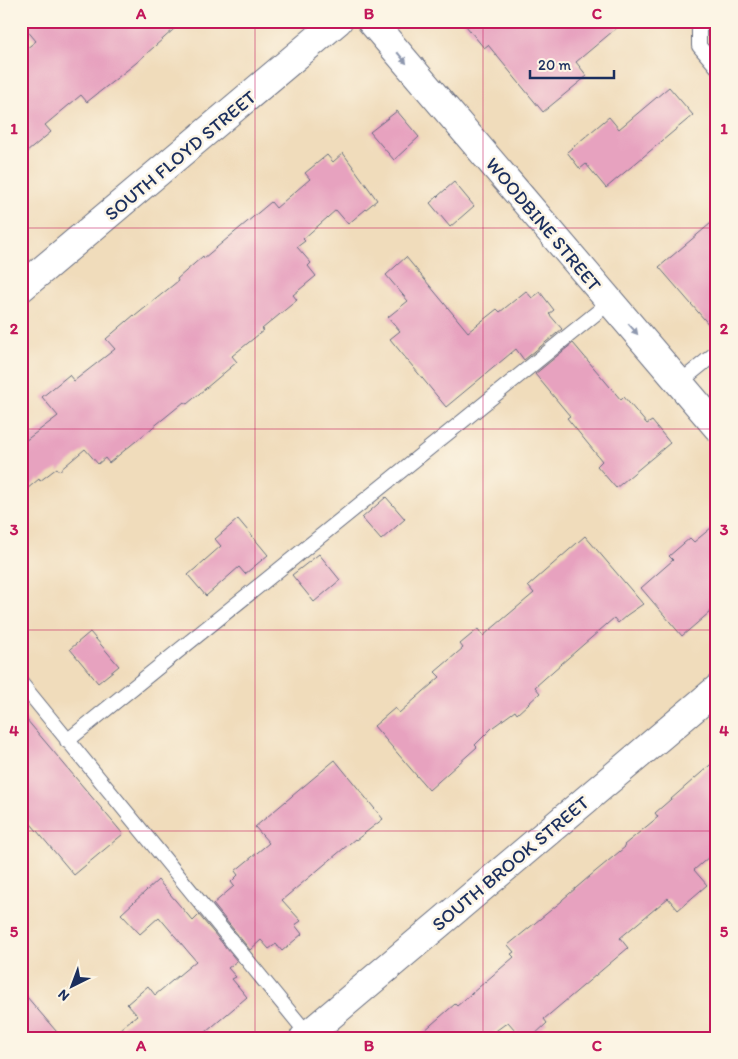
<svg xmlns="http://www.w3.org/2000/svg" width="738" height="1059" viewBox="0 0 738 1059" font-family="Itim,sans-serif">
<rect width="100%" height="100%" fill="#fcf5e5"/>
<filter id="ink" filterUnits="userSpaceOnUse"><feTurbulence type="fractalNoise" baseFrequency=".02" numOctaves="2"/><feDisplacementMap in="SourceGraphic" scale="10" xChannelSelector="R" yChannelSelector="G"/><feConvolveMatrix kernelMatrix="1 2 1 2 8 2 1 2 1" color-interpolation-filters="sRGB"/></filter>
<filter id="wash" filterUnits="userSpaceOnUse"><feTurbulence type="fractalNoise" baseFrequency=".0096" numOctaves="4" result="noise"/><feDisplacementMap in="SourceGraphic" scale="20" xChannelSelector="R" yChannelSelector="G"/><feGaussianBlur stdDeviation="1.12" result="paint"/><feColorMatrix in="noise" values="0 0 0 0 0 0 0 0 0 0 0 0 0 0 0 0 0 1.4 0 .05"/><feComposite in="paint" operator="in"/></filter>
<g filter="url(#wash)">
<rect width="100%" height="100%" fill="#f0dcbb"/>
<g id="blocks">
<path fill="#e7a2bf" d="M21,21H183L136,63L87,102L81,95L45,125L51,132L21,157V53L36,41L21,23Z
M462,21H625L576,62L587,76L543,112L488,45L484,48Z
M669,87L693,115L606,188L586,164L580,169L567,152L609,117L619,129Z
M397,111L419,137L394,160L370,132Z
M343,153L377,200L348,224L336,210L303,239L305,241L297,247L311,263L308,266L316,276L293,295L297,300L262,329L264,330L232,356L237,362L187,404L184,402L109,463L105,458L98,464L85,449L59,471L57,468L40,481L39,479L21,494V444L58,416L42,397L69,375L74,381L115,349L106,339L134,315L135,316L178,281L177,279L203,256L204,258L271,202L276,208L310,179L305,173L327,155L333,162Z
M454,182L474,206L450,227L430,203Z
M717,218V334L659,267Z
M406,257L468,332L497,309L500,312L526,291L532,298L540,292L554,310L549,314L562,329L524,360L516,349L446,407L390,339L400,331L388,317L408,301L386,275Z
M573,343L621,400L624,397L647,424L652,421L670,443L616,488L597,466L602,461L567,418L570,416L535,374Z
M386,497L405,519L381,540L362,518Z
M238,519L268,555L245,574L239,567L206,596L188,575L221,546L215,539Z
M717,523V606L682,636L641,588L673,560L669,556L690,538L694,542Z
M585,536L643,604L627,615L618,623L614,618L553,671L535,687L540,693L517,714L515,711L493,727L475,745L477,747L429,790L374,726L395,708L399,713L440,677L435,672L463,648L460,644L478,629L483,636L534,593L528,586Z
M319,554L340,580L314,602L292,575Z
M90,632L119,666L98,683L70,649Z
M21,713L123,834L74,875L21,812Z
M717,759V850L694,870L707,885L678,910L668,898L620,938L628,948L544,1019L547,1023L531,1038H522L508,1022L486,1038H416L455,1004L457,1006L514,957L511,954L514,952L508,945L562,901V900L590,876L625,847L624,845L658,817L655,813Z
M335,760L383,819L356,840L355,839L282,900L301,921L295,925L302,934L282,951L276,944L269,949L261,940L250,950L213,904L234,886L231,882L238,875L235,871L269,843L255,827Z
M158,880L193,921L199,915L237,961L228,968L236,977L232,979L247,997L199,1038H109L137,1015L127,1004L148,986L155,995L196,961L159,917L140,934L121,914Z
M21,990L62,1038H21Z"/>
</g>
</g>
<g filter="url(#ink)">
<use href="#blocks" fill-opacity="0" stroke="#666c7f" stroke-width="1"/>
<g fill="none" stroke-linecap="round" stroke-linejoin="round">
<defs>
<path id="lane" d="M707,21L699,28V46L717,67
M679,383L717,352
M21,683L310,1037
M67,741L610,302"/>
<path id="street" d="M371,21L717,427
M21,288L338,21"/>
<path id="secondary" d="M304,1038L717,689"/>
</defs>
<use href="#lane" stroke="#666c7f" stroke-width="16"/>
<use href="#street" stroke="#666c7f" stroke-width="30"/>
<use href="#secondary" stroke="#666c7f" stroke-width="30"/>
<use href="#lane" stroke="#fff" stroke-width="14"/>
<use href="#street" stroke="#fff" stroke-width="28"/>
<use href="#secondary" stroke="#fff" stroke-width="28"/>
</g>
<defs><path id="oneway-solid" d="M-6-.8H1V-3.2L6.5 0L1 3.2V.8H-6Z" transform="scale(1.25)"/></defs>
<g fill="#8d97ae">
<use href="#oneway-solid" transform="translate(402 58) rotate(50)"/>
<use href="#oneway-solid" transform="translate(633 329) rotate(49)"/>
</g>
</g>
<path fill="none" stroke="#c2185b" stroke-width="1" stroke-opacity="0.55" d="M255,21V1038M483,21V1038M21,228H717M21,429H717M21,630H717M21,831H717"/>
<g text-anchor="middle" stroke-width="5" stroke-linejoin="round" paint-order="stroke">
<g font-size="19" fill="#1b2f5e" stroke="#fcf5e5">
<text transform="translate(180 155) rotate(-40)" y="7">SOUTH FLOYD STREET</text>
<text transform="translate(544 224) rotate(50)" y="7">WOODBINE STREET</text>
<text transform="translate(510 863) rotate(-40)" y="7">SOUTH BROOK STREET</text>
</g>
</g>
<rect width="738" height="1059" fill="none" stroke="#fcf5e5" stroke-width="55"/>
<g transform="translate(72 986) rotate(222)" stroke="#fcf5e5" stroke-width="4" paint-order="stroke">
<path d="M0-4L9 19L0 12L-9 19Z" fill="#1b2f5e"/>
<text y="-8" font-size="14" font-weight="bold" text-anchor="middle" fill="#1b2f5e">N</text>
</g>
<path d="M530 70v8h84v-8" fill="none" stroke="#1b2f5e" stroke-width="2.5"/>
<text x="538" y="70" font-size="15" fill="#1b2f5e" stroke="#fcf5e5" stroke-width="4" paint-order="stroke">20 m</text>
<rect x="28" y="28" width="682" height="1004" fill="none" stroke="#c2185b" stroke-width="2"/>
<g font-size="16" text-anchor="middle" font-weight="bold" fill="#c2185b">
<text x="141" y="19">A</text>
<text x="369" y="19">B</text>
<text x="597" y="19">C</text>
<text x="14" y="134">1</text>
<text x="724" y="134">1</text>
<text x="14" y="334">2</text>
<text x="724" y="334">2</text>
<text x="14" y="535">3</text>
<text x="724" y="535">3</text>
<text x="14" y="736">4</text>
<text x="724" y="736">4</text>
<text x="14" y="937">5</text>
<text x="724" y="937">5</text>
<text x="141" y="1051">A</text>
<text x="369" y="1051">B</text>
<text x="597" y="1051">C</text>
</g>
</svg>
